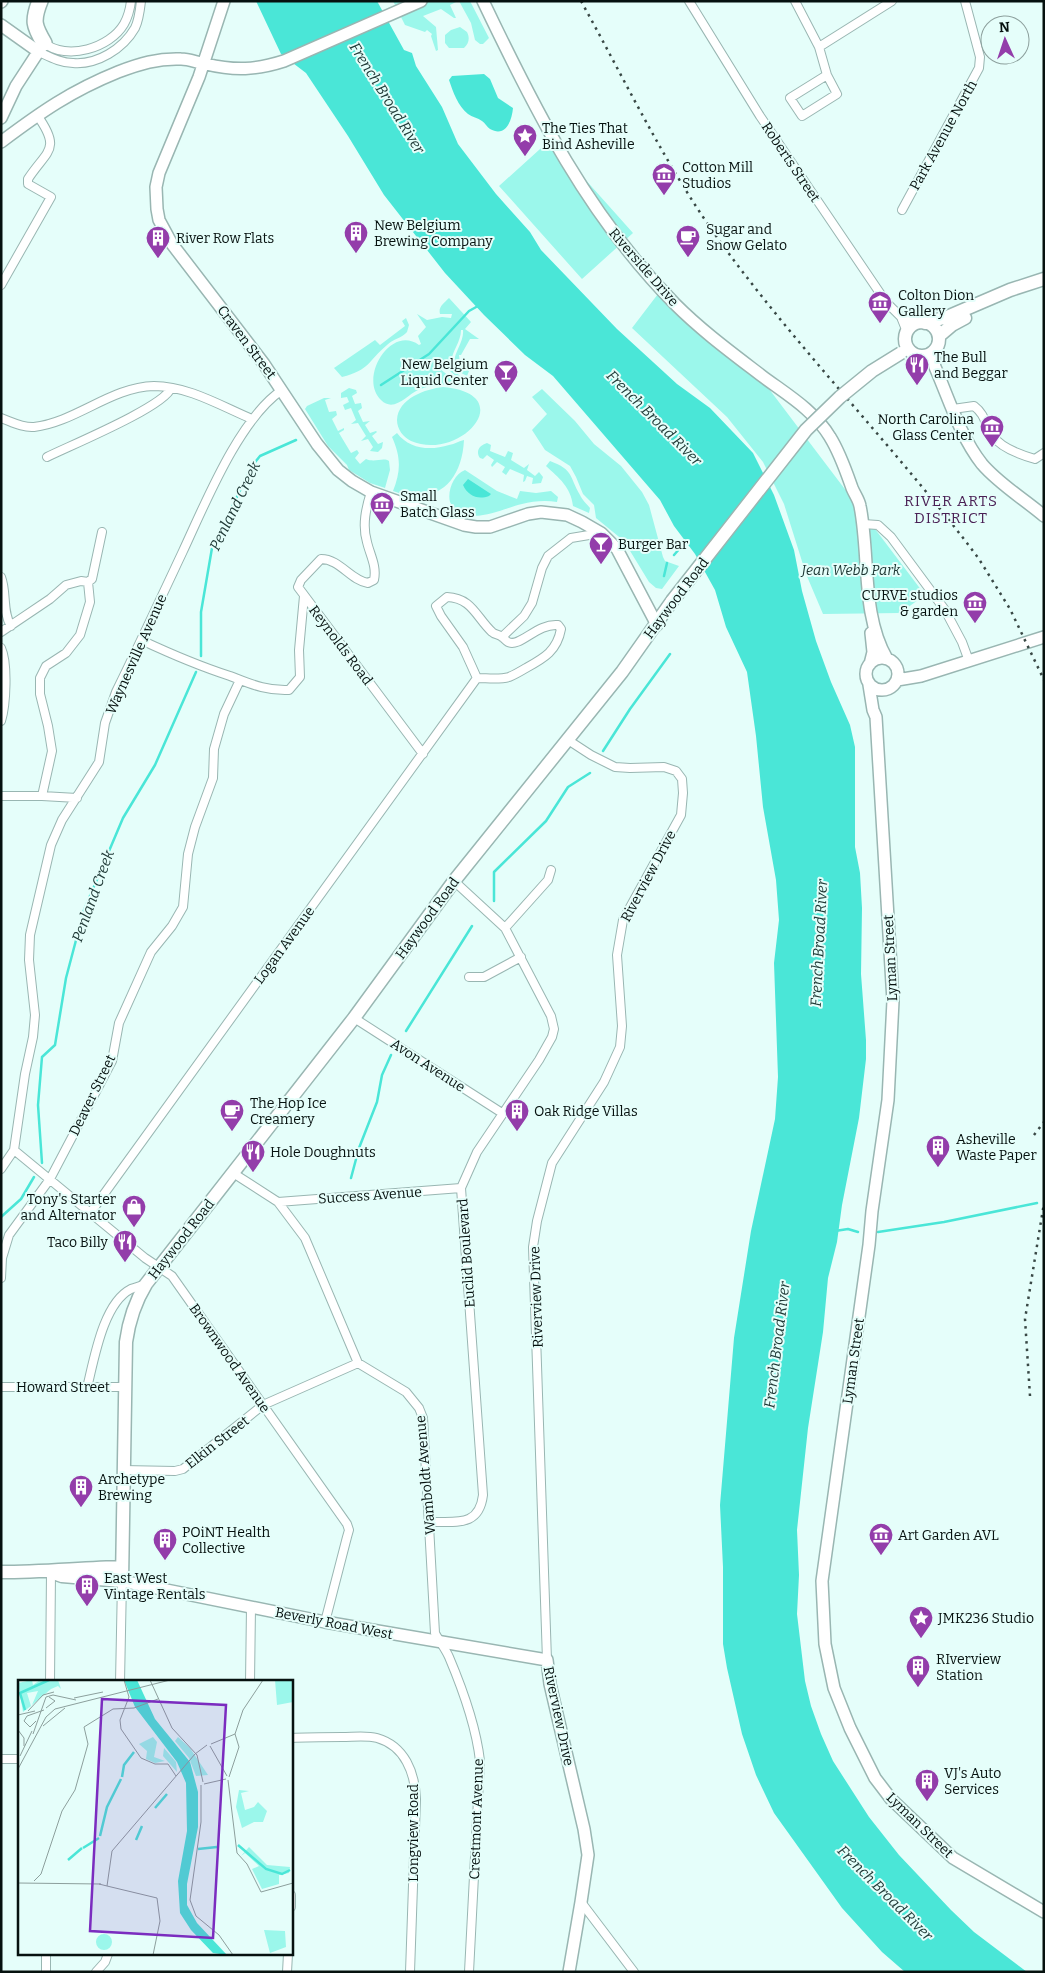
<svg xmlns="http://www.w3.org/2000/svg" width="1045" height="1973" viewBox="0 0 1045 1973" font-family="Bitter,serif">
<rect width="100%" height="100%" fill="#e5fefa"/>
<path fill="#9bf7eb" d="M393,1H458L450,5L456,18H454L441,9L423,16L436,27L438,50L436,51L431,36L432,34L427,30L425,32L405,25Z
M459,1H470L489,38L483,44H480L475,40L471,23Z
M460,27L467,32C470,38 469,43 464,48H449L445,43V35L451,30Z
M550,140L633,233L582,279L499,186Z
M661,290L763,381L925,595L900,613L823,614L806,574L784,504L763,462L727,417L632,328Z
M449,298L471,322L465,329L479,339H470L461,355H459L460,363L469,371L467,376C440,364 465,347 463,330H461C461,349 438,361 464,379L463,382L438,361L434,364L455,381L456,385C443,383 430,385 418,390C407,395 394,413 381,400C358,378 391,324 419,345L421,344L418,336L426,327L417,314L427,320L442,317L451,318L452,314H440C438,307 444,303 449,298Z
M406,318L409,325L407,332C402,338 393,339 387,345C368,361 370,370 342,377L334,368L375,340L380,345L405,326L402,321Z
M443,387C521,394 460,462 411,441C403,437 397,429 397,420C398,398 426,389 443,387Z
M349,388L356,390L357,393L352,396L355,404L361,403L362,408L358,411L363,422L370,421L365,425L370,433L376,431L377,432L372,436L378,444L383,442L382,448L378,452L370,451L373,447L368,439L361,441L366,436L358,423L351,424L356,420L351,408L345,410L343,405L349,402L347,397L341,398V393Z
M542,389L575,421L594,444L621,466L642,492L649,505L663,557L665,561L679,566L662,589L656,588L649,582L624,541L596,518L594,505L583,494L576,477L570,466L545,450L532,430L547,414L532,397Z
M324,398H331L325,400L329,412L336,411L337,415L332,419L338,431L344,428V430L339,433L351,453L357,450L359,453L355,458L360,464L366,459C375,463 383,457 389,461L390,470L385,488L370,483L349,470L347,465L328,446L305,409L307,406Z
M397,433C409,449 430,451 449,445C455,444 459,441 464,440C462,482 436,507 393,491C401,471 401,457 392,437Z
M487,443L491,445L490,451L505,457L508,451L513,453L511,460L524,468L529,464L527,470L535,476L539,472L543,477L541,483L532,484L533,478L527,476L525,481L523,482L524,475L510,469L506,475L502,472L505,467L497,462L492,467L491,465L494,460L487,455L483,459L480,458C475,451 480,445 487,443Z
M550,461C574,470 569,476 580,495C582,500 587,504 590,508L589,513L573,506C571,487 559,478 546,466Z
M465,470L497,491L517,499L520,491L536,493L551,491L558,497L557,502C546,500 533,501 522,504C501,509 465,529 450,502C447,491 454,474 465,470Z"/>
<path fill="#4ae6d7" d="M256,1H377L404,50L412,53L416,66L442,107L458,144L496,194L530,232L541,250L617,329L677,384L710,408L753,453L774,495L794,550L802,591L816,641L831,682L850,725L855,747V847L860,873L862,908L861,974L866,1040V1059L859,1118L842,1205L837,1242L828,1278L823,1332L808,1428L797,1530L799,1575L797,1614L805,1681L811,1706L821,1734L833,1761L869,1817L899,1855L951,1910L974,1932L1027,1972H905L882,1952L842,1908L774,1813L756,1775L742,1734L727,1668L723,1644V1567L720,1505L734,1338L751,1231L775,1119L778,1077L774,963L779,920L776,880L763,807L756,736L747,672L726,627L715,590L695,554L674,526L660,500L553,376L525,355L484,315L445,273L384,195L348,136L306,73L281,54Z
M484,74L490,79L498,98L513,108C512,120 506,138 490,129C487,127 485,123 482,121C478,118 472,117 468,114C458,106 453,92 449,80L452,76Z
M468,479L491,494L489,496C478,500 468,496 463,485Z"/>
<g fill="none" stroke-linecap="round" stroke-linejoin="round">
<path stroke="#4ae6d7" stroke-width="2.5" d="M381,385L429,354L469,311L478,306
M674,555L687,540
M664,576L667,563
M201,656V612L212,548L252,466L260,456L296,440
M603,751L630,709L670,654
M494,901V872L546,821L568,787L590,773
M406,1031L472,926
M42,1163L38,1105L42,1057L55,1045L66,978L84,910L123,818L155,765L196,672
M351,1178L359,1148L377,1102L382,1075L391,1055
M1,1217L21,1199L34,1177
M835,1231L848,1229L858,1232
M878,1232L944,1222L1037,1203"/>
<defs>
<path id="street" d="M689,1L760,116L886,302L901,317L920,322
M795,1L819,47L827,75L837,94L802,116L790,98L827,75
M44,43C67,61 110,48 124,24C128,17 130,9 131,1
M819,47L892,1
M39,52C50,57 61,63 73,63C97,65 123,49 135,28C139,20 140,10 141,1
M902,210L979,68L980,57L965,1
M1,285L51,197L28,184V179C47,150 62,150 37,115
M901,317L907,332
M953,409L974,406C987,416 984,425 993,436C1001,448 1021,455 1035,459L1044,453
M1,418C12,422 23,428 34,427C76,422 111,387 154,386C188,386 221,406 252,419
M47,457C69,446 164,407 171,388
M371,492C366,508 362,525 367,542C370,555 377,566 374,580L368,583C350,580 340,559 321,559L301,580L298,587L423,754
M863,524L878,525L891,537L945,610L962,642L969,661
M1,577C7,592 2,612 11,626
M88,582L92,579L102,532
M447,597C472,598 476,617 492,632C495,635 499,634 502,637C504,638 506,641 508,642C520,648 537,623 558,625L561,629C557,651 544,658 526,668C521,671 514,675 509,677C499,680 487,678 477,678L463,647L441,616L436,606Z
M1,632L50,599L66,585L81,581L88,582L90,602L80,635L66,653L46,666L40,678V694L48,726L52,751L42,796
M502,637L524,616L532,603L542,568L548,556L571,538L601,533
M141,640C171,654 199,666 230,676C251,684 266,691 289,690L300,677L299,650L304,596
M1,648C8,663 6,705 1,721
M1,796H42L77,798
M505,928L548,880L551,870
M469,977H484L521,957
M354,1018L502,1113
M14,1150L145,1258L172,1276L347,1524L349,1530L347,1537L325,1622
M1,1169L14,1150L25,1074L33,1037L35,1015L29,960L30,935L51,845L62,820L99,762L105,723L116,692C139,645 161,598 183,551C205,504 239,419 282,390
M233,1173L278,1202L305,1238L358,1363L406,1392L419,1408L423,1418L435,1633C439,1641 445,1648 449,1657C463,1690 476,1725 480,1761L469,1972
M278,1202L461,1188
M91,1212L477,678
M1,1278L2,1258L9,1235L50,1179L112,1061L119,1023L151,952L172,926L183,907L188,854L195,827L213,778L214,749L224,714L240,680
M1,1387H124
M87,1388C94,1360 103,1303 131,1289C136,1287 141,1286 146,1284
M123,1470L175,1471L183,1469L263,1405L358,1363
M429,1522C455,1521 479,1528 483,1495L461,1188L477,1152L539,1060L552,1037L554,1029L551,1016L505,928L454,881
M547,1660L533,1247L537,1221L552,1163L604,1082L620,1047L622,1026L617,955L623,920L681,815L683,793L682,779L676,771L664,767L630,768L615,767L591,755L568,740
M50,1682L51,1572
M120,1682L122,1581
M250,1682L251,1607
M291,1738C308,1737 325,1737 342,1737C353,1737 366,1735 377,1738C405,1746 415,1773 416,1799L410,1972
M1,1759H19
M291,1895V1907
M581,1902L634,1972
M46,1972V1954
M96,1972L105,1962L108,1954
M287,1972L288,1954"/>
<path id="secondary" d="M224,1L199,77L159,173L156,187L157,209L159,220L172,244L264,364L317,444L338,470L352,481L371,492L464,525L476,527H490L528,514L541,512L567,515L582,522L601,533L617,549L657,625
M483,1C536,112 588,216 675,304C702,331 732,353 762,376C786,394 814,410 830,437C840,453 846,471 852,488C855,495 859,500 860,506C870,556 861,614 887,659
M1,2L2,1
M1,25L39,52
M1,118L16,86L44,43
M1,142C41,112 71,91 118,72C139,64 158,58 181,59C190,59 197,63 206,64C235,71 256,70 284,61L421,1
M935,350L934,363L935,367C949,399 960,436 982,464C999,484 1024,499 1044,516
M923,356L930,358L934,363
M866 674a16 16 0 1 1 32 0a16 16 0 1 1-32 0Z
M870,664L873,652L871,633
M897,680L921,676L1044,637
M869,685L873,710L876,717L893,1001L888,1100L872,1211L869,1245L822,1581L825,1644L834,1688L850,1728L875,1778L891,1799L953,1858L1044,1912
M122,1581L325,1622L547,1660L550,1684L584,1829L588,1855L581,1902L569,1972"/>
<path id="primary" d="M905 339a17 17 0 1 1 34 0a17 17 0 1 1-34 0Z
M925,323L947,317L1010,290L1044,279
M939,336L952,325L965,318
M1,1572C42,1572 81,1568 122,1567
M51,1572L62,1576L122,1581L126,1342C129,1320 135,1302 146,1284L354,1018L454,881L622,672L672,601"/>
<path id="highway" d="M40,1C32,21 34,26 44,43"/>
</defs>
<use href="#street" stroke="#99b6b2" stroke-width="10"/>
<use href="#secondary" stroke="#99b6b2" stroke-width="14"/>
<use href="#primary" stroke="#99b6b2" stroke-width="15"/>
<use href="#highway" stroke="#99b6b2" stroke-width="18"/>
<use href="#street" stroke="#fff" stroke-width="8"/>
<use href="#secondary" stroke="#fff" stroke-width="11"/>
<use href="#primary" stroke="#fff" stroke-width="12"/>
<use href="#highway" stroke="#fff" stroke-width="15"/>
<path stroke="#394845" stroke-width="2.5" stroke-dasharray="2.5 5" stroke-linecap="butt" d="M581,1C626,82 665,165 719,240C799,351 897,449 979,559L1010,609L1044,680
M1034,1135L1044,1122
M1030,1396L1025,1319L1044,1203"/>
<defs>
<path id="primary-bridge" d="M672,601L806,430L840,397L872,371L901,353"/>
</defs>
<use href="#primary-bridge" stroke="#99b6b2" stroke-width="15" stroke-linecap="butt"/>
<use href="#primary-bridge" stroke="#fff" stroke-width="12"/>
</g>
<defs>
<symbol id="sight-pin" viewBox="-11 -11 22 30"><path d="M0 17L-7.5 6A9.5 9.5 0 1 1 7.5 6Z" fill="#933daa" stroke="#e5fefa"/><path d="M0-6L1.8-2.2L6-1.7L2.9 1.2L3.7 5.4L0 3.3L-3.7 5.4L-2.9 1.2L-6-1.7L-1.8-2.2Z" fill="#fff"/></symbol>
<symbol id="museum-pin" viewBox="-11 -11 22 30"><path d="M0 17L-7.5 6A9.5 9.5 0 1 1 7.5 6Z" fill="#933daa" stroke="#e5fefa"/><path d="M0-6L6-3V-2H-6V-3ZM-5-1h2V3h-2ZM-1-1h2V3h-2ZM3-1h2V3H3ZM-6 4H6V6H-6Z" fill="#fff"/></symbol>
<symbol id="building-pin" viewBox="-11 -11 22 30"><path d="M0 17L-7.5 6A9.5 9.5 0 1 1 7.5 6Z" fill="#933daa" stroke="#e5fefa"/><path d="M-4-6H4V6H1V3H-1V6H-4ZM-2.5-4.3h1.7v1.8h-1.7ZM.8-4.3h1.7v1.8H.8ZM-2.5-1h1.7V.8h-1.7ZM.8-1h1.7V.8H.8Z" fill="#fff"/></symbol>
<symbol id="cafe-pin" viewBox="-11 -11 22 30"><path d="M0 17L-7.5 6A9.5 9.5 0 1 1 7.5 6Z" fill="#933daa" stroke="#e5fefa"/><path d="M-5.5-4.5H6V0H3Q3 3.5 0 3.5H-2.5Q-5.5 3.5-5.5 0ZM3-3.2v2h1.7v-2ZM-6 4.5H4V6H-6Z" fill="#fff"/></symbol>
<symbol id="restaurant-pin" viewBox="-11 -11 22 30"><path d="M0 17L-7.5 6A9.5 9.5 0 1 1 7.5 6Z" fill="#933daa" stroke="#e5fefa"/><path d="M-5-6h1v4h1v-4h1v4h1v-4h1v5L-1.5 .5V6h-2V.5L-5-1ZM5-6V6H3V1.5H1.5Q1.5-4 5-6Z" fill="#fff"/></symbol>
<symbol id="bar-pin" viewBox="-11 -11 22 30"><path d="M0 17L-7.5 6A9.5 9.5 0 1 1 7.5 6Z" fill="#933daa" stroke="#e5fefa"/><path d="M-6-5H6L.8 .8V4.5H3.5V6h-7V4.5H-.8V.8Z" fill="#fff"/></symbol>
<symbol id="shop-pin" viewBox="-11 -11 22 30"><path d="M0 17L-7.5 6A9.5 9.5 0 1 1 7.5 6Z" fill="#933daa" stroke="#e5fefa"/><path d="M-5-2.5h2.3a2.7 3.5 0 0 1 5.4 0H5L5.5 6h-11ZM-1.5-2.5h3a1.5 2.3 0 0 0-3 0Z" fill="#fff"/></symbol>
</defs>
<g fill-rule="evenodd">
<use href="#sight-pin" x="511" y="122" width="28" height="38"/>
<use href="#museum-pin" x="650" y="161" width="28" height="38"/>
<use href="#building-pin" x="342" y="219" width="28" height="38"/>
<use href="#cafe-pin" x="674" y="223" width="28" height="38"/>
<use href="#building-pin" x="144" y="224" width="28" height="38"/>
<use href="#museum-pin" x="866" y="289" width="28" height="38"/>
<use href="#restaurant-pin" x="903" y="351" width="28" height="38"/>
<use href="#bar-pin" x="492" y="358" width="28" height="38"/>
<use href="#museum-pin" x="978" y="413" width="28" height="38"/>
<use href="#museum-pin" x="368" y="490" width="28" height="38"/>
<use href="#bar-pin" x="587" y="530" width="28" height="38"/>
<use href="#museum-pin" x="961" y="589" width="28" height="38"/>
<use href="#cafe-pin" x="218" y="1097" width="28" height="38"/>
<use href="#building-pin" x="503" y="1097" width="28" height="38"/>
<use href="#building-pin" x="924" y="1133" width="28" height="38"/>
<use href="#restaurant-pin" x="239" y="1138" width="28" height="38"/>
<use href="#shop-pin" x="120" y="1193" width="28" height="38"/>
<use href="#restaurant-pin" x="111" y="1228" width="28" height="38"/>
<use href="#building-pin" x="67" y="1473" width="28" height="38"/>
<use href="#museum-pin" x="867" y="1521" width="28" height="38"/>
<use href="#building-pin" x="151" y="1526" width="28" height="38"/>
<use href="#building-pin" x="73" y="1572" width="28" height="38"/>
<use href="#sight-pin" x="907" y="1604" width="28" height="38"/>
<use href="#building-pin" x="904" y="1653" width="28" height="38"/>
<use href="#building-pin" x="913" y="1767" width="28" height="38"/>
</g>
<g text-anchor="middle" stroke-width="4" stroke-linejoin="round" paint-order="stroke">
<g font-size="14" fill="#06110f" stroke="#e5fefa" text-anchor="start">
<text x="542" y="133">The Ties That<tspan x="542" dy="16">Bind Asheville</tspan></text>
<text x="682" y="172">Cotton Mill<tspan x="682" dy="16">Studios</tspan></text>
<text x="374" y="230">New Belgium<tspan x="374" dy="16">Brewing Company</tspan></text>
<text x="706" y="234">Sugar and<tspan x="706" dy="16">Snow Gelato</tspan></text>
<text x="176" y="243">River Row Flats</text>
<text x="898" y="300">Colton Dion<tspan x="898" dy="16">Gallery</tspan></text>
<text x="934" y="362">The Bull<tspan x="934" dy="16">and Beggar</tspan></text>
<text x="488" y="369" text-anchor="end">New Belgium<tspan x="488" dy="16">Liquid Center</tspan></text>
<text x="974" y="424" text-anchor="end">North Carolina<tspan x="974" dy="16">Glass Center</tspan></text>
<text x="400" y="501">Small<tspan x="400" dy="16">Batch Glass</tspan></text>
<text x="618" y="549">Burger Bar</text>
<text x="958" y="600" text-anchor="end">CURVE studios<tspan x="958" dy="16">&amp; garden</tspan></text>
<text x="250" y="1108">The Hop Ice<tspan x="250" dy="16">Creamery</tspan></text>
<text x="534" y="1116">Oak Ridge Villas</text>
<text x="956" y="1144">Asheville<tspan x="956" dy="16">Waste Paper</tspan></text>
<text x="270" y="1157">Hole Doughnuts</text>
<text x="116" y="1204" text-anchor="end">Tony's Starter<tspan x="116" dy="16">and Alternator</tspan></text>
<text x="108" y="1247" text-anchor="end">Taco Billy</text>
<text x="98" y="1484">Archetype<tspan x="98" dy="16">Brewing</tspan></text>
<text x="182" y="1537">POiNT Health<tspan x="182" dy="16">Collective</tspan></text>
<text x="898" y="1540">Art Garden AVL</text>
<text x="104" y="1583">East West<tspan x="104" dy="16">Vintage Rentals</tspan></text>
<text x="938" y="1623">JMK236 Studio</text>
<text x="936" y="1664">RIverview<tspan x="936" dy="16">Station</tspan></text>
<text x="944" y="1778">VJ's Auto<tspan x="944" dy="16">Services</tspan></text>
</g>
<g font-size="14" fill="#06110f" stroke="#e5fefa">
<text transform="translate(943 135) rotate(-61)" y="5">Park Avenue North</text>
<text transform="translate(791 162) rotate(56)" y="5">Roberts Street</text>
<text transform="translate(644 267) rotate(49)" y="5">Riverside Drive</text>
<text transform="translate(247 342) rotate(53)" y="5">Craven Street</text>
<text transform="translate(676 598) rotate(-53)" y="5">Haywood Road</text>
<text transform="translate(341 645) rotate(53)" y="5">Reynolds Road</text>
<text transform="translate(136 654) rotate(-66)" y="5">Waynesville Avenue</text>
<text transform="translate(648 876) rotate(-62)" y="5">Riverview Drive</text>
<text transform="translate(427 918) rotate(-54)" y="5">Haywood Road</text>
<text transform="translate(284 945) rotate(-54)" y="5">Logan Avenue</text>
<text transform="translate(890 958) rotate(-93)" y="5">Lyman Street</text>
<text transform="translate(428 1065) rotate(33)" y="5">Avon Avenue</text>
<text transform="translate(92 1095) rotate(-64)" y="5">Deaver Street</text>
<text transform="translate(370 1195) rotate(-4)" y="5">Success Avenue</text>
<text transform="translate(181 1239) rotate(-52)" y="5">Haywood Road</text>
<text transform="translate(466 1253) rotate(-94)" y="5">Euclid Boulevard</text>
<text transform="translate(536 1297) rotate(-92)" y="5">Riverview Drive</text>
<text transform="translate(230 1358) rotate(55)" y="5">Brownwood Avenue</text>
<text transform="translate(853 1361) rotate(-82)" y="5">Lyman Street</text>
<text x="63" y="1392">Howard Street</text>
<text transform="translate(217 1442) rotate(-38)" y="5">Elkin Street</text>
<text transform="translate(425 1475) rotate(-95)" y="5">Wamboldt Avenue</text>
<text transform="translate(334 1623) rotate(11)" y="5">Beverly Road West</text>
<text transform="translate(559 1716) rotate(78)" y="5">Riverview Drive</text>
<text transform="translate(476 1819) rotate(-88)" y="5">Crestmont Avenue</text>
<text transform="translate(920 1825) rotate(44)" y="5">Lyman Street</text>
<text transform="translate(413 1833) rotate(-90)" y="5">Longview Road</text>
</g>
<g font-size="14" font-style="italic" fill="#1b3431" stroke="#e5fefa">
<text x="851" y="575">Jean Webb Park</text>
</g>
<g font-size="15" font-style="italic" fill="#203a37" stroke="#e5fefa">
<text transform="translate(387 98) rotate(58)" y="5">French Broad River</text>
<text transform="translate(654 418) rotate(45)" y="5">French Broad River</text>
<text transform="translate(235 506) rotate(-64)" y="5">Penland Creek</text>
<text transform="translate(93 896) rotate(-70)" y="5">Penland Creek</text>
<text transform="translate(819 943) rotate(-87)" y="5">French Broad River</text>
<text transform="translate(777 1345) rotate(-83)" y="5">French Broad River</text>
<text transform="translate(885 1893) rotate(45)" y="5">French Broad River</text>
</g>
<g font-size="15" letter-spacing="1" fill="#4a2055" stroke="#e5fefa">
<text x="951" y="506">RIVER ARTS<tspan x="951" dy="17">DISTRICT</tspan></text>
</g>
</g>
<g transform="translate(18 1680)">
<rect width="275" height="275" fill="#e5fefa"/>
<path d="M14,0L15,5L22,0H40L43,9L40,6L33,9L14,25L20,11L9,13L13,26L5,32L0,3ZM275,0V22L259,25L257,0ZM135,57L139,62L136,77L147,81L137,83L128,79L129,71L121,64ZM160,57L172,68L190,95L178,96L171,78L157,61ZM146,68L158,82L159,92L145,76ZM221,110L231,111L223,113L227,130L236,127L240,122L249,131L245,142H236L224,148L218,127ZM231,167L249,185L272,187L271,193L261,195V204L244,209L234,189L241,186L227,173L223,176ZM246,250L267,251L268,267L252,273ZM78 262a8 8 0 1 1 16 0a8 8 0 1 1-16 0Z" fill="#9bf7eb"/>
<path d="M106,0H119L137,39L172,82L180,112V147L169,204V225L179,243L209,275L195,273L173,250L162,233L160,201L169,151L168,103L159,82L117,27Z" fill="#4ae6d7"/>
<path fill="none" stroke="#4ae6d7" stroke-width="2.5" d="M7,30L2,13L31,0M104,97L106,85L116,72M137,128L149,114M82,156L89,127L103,99M118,160L124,146M220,165L248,189L264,194L272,190M65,168L81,158M180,169L199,167M50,180L64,168"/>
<path fill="none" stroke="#8c9f9c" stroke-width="1" d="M106,0L111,17L102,40L103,49L123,78L137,84H150L158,96M132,0L154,48L179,75L185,102M56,18L85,12M28,28L37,21L31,17M10,31L25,15L36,12M0,35L17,31M18,41L12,47L6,41L9,36L26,30M25,46L47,28M0,50L6,58V66M15,54L28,17L35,15L58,20M193,64L217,54L225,30L245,0M192,66L209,96M2,76L14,51M0,89L28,37L37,29L152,0M211,97L221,67L217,54M210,100L219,173L229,184L243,212L275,203M186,104L208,99M183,105V142L172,220L178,236L201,255L215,275M16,201L23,194L44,131L57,110L70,64L66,47L95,29L116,28L140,19M0,203L83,204M81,204L89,206L94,171L177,74L189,65M89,206L139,218L142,241L135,275"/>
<path fill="#7b2cbf" fill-opacity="0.15" stroke="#7b2cbf" stroke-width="2.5" d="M84,19L208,25L195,258L72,251Z"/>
<rect width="275" height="275" fill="none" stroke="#06110f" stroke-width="2.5"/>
</g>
<rect width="1045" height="1973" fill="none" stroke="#06110f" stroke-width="5"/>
<g transform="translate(1005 40) rotate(357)"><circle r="24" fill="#e5fefa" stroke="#8c9f9c"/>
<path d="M0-4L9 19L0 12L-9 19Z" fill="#933daa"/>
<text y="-8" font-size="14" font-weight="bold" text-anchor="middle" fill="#06110f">N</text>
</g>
</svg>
